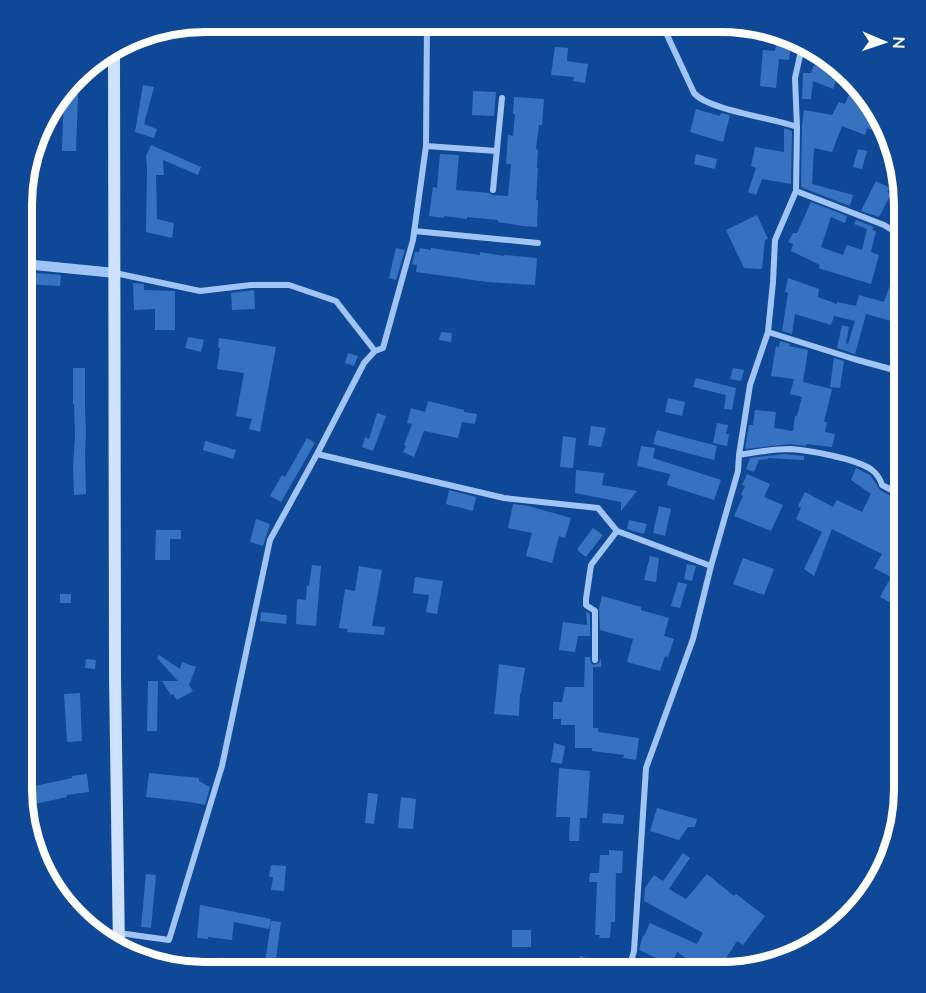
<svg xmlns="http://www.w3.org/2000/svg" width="926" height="993" viewBox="0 0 926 993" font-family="Lato,sans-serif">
<rect width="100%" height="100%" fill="#0f4897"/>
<path fill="#3772c0" d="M519,22L540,25L539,34L518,31Z
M588,22H630L626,35L588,25Z
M778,34L792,38L789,60L779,59L776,88L760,86L763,50L775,51Z
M555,47L568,48L567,61L588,64L585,83L573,81L574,77L551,75Z
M831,62L840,70L833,89L813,81L811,99H802L803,73H811L814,65L827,70Z
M79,72L76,151H62L64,90Z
M854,83L873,101L866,117L881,123L885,136L867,128L865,135L842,126L832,152L814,148L812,184L853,195L850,206L803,188L801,186L802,126L804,110L832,115L839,102L845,104Z
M143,85L154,87L144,124L157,129L154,138L135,132Z
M473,91L496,92L494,116L472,115Z
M514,97L544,99L542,125H539L536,149L538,150L537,168H538L536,200H538L537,227L523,226L498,222V220L467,217V219L444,216V218L429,216L433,187L437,188L440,154L459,155L456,190L489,193L492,195L508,196L511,164H506L508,135L513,136L515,114H513Z
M696,109L720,116L721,113L730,115L723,142L690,132Z
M784,128L792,131L791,184L762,179L756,195L748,192L756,168L751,166L755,147L784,152Z
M151,145L201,167L198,175L163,160L164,175H156L157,219L174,223L172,238L146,232L147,168L146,156Z
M858,149L867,151L862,169L853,167Z
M696,154L717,159L715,169L694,164Z
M876,181L890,188L887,192L891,194L879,217L861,211Z
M811,202L847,216L845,223L831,217L821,247L843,255L847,245L862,250L867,229L854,224L856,220L874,227L872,230L876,231L871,252L879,255L871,284L821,269L819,268L820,265L791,251L793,244L788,242L793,233H797Z
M757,215L768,239L765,240L762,269L744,268L726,230Z
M396,248L405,250L396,280L389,278Z
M420,248L431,250V248L480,255V252L504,256V255L537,258L535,285L488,282L416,272L417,265L412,264L415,252H419Z
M903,249L905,250V302L898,323L866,314L855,354L837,348L842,325L849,327L846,343L848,344L855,321L834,316L831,325L795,314L792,334L782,331L788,293L785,292L788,278L819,289L818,297L837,304V302L856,306L859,295L884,302Z
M24,272L61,275L60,286L24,284Z
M133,283L144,284V290L175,291V330H155V309L134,310Z
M254,290L255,309L232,310L231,293Z
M441,332L452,333L451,342L439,340Z
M188,337L204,340L201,352L185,348Z
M219,338L276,347L260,432L249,429L252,419L236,416L244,373L217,369L220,348L218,347Z
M780,341L790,344L789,346L808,350L803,382L832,389L824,422H827L825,432L835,434L832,447L807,444L806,446L790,444L745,449L749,425H753L755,410L776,412L774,428L793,431L795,416H797L802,397L790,394L794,379L771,376L776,346L779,347Z
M348,353L358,356L354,366L345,363Z
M834,358L844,361L840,388L830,387Z
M73,368H85V410L86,432L85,453L86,494L74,495L73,467L75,435L74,404H73Z
M733,368L744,370L741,381L730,379Z
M696,378L736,388L732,410L724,409L726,395L693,387Z
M668,398L685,402L682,416L665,412Z
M428,401L464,410V412L477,414L475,424L462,422L458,438L424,431L414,457L403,452L406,446L404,445L412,424L407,423L411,408L425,412Z
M377,413L386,416L373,451L362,447L365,437L369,439Z
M717,423L728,425L726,434H729L727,446L713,443Z
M591,426L606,428L601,447L588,445Z
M657,430L717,446L714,460L653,444Z
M563,436L576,438L573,468L560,467Z
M307,438L315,443L281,502L270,496L282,475L285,477Z
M205,441L236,450L233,459L203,450Z
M641,446L655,448L653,458L721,480L714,500L667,485L670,474L637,466Z
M784,454L804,456V460L768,458V459L759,460L754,472L746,469L750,458Z
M856,468L870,475L880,490L903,502L890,525L905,533V594L900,591L893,604L880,597L891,577L874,568L882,554L832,529L814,576L804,569L822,532L796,519L801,508L798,506L805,492L833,507L837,500L862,512L871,494L851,480Z
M576,470L604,473L602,485L637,491L621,511V502L575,493Z
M747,474L770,484L764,497L783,505L771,531L734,516L743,496L741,495L745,486L742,485Z
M449,490L476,497L473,511L446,504Z
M513,504L529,506L571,518L565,538L559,536L552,563L526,556L532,533L508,528Z
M659,506L671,509L665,536L653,533Z
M256,519L270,524L263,546L250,542Z
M629,520L647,524L644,534L627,529Z
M593,528L603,535L586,557L578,551V548Z
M156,530H181V539H170V560H155Z
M650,556L659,558L656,582L644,580Z
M743,558L774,569L764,595L733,584Z
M687,564L696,566L692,581L684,579Z
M312,565L321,566L316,626L296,624L297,599L306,600L307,585L309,586Z
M359,566L382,570L372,626L385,627L384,635L347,632L348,629L339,628L345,589L355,591Z
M415,577L443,581L437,614L426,612L429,595L413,593Z
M678,582L687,584L680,608L671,606Z
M60,594H71V603H60Z
M602,596L641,607V610L669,618L664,636L674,639L668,657L665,656L660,671L627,662L633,639L600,630L599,608Z
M261,612L287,615L286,624L260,621Z
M586,612L590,614V636H578L575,652L559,650L563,622L587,625Z
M159,655L180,669L182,662L196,667L189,685L193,691L177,700L173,694L171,695L162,681H178L157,658Z
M585,657H590L591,663L594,665L599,663L601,658V667H593V728H598V732L639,738L636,760L623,758L624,755L592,751V748H575V725H561V719H553V702H562L565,687H584Z
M86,659L96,660L95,669L85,668Z
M499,664L525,668L521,693H520L519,716L494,714Z
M148,681H158L157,731H147Z
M905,685V697L897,704L891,698Z
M80,693L82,741L67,742L64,694Z
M26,723L32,752L22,754V724Z
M554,743L565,746L562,764L551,762Z
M559,768L590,771L587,818H580L579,841H569L570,817H556Z
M149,773L199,778V781L210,787L205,805L190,802L146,797Z
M87,774L89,792L67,795V797L34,804L30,787L72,778V776Z
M368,793L378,794L374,824L365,823Z
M401,797L416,799L413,829L398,828Z
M657,808L697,819L695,827H688L679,840L650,831Z
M603,813L624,815L623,824L602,823Z
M609,850L623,851L622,873H616L615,922H611L610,938H599L600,935H595L597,882H589L590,873H599L600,855H609Z
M683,853L690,858L669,889L686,899L707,874L734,896L736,894L765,916L743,945L737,941L721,966L712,960L709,972H699L700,968L677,952L671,965L639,950L643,935L644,936L650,923L697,944L703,933L644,901L645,888L654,875L663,881Z
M271,865L286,866L284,891L271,890L273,877H269Z
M146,874L156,875L151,928L141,927Z
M200,905L271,919L269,929L234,922L232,940L208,937V939L197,938Z
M271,921L281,922L275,966L265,963Z
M512,930H531V947H512Z
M580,956L614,964L612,972H576Z
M222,957L231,960L228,972H219Z"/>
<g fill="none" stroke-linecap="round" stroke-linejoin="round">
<path stroke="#9fc4f5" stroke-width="6" d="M661,22L694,93C708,110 773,118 797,127
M426,146L497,151
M493,190L502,98
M796,191L884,225L897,233L905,236
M414,231L538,243
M115,273L200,291L251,285H289L336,301L375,351
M768,332L854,359L905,373
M317,454L504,498L598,508L617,531L711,566
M739,455C756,452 773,449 790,449C808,450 858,459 872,470C877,474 880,478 882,485L905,497
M595,660V611L586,605V599L591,565L617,531
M119,933L169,940L222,766L270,540L317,454L364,363L375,351L383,348L413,240L426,146L427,22
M628,972L634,951L646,768L693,639L711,566L738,471L739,455L750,385L768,332L773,282L775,240L796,191L797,127L795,78L803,42"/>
<path stroke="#9fc4f5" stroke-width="10" d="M24,264L115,273"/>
<path stroke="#cfe2fd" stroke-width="12" d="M114,49L115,676L119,950"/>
</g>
<path d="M0 0H926V993H0ZM205 32H721A173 173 0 0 1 894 205V789A173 173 0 0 1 721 962H205A173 173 0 0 1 32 789V205A173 173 0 0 1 205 32Z" fill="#0f4897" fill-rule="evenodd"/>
<path fill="none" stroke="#fff" stroke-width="8" d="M205 32H721A173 173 0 0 1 894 205V789A173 173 0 0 1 721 962H205A173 173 0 0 1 32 789V205A173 173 0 0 1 205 32Z"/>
<g transform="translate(884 42) rotate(92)" stroke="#0f4897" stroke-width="4.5" paint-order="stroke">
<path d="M0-4.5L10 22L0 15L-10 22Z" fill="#ffffff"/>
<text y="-9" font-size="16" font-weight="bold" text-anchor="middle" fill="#ffffff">N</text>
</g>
</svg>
